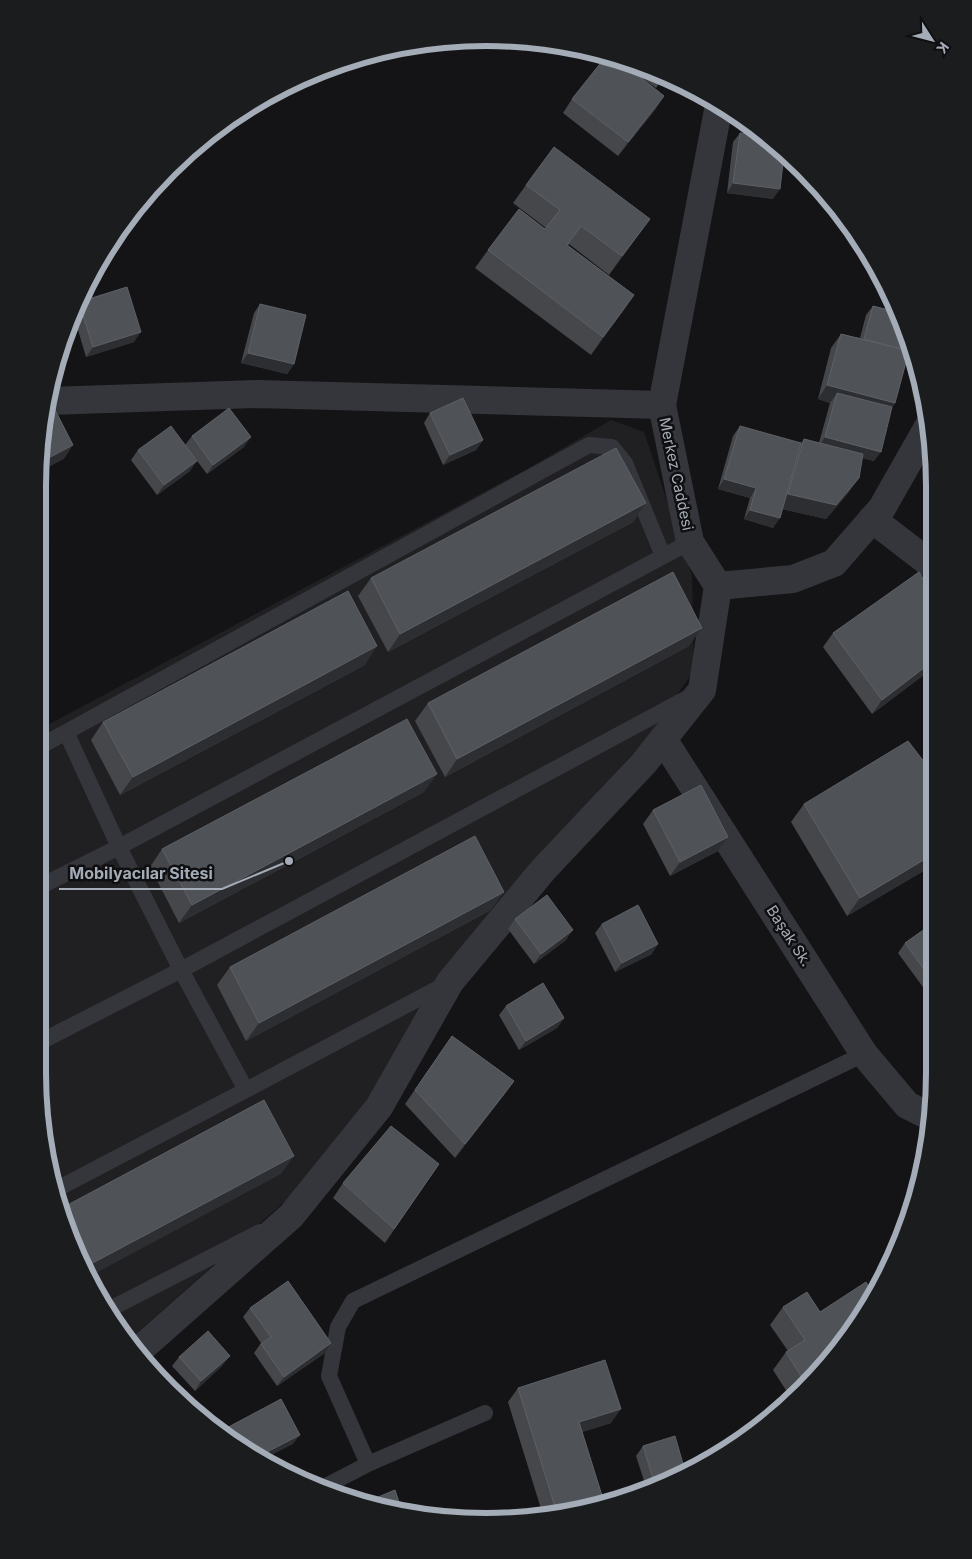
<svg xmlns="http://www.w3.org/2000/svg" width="972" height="1559" viewBox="0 0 972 1559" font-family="Inter,sans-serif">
<rect width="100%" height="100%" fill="#141416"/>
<path fill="#202023" d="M611,420L644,432L692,576L694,670L649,736L599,791L405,1047L309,1182L283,1203L128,1341L61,1217L38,1073L40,729L527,469Z"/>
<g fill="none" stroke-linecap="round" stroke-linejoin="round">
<path stroke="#34363b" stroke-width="16" d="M67,734L119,847L181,970L246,1090
M39,747L589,445L612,447L625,463L663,556
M39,887L119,847L690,542
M38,1043L181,970L689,697
M57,1189L246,1090L448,983
M110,1309L260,1232
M368,1464L329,1376L338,1327L353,1301L864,1054
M322,1488L368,1464L485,1413"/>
<path stroke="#34363b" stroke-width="28" d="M49,401L258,394L662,405
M872,519L933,566
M663,739L864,1054L907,1105L923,1113L931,1112
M137,1352L291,1216L379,1107L450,982L543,870L644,763L702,690L718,586"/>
<path stroke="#34363b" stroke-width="28" d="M719,105L662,405L690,542L718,586L793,579L834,563L882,508L928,427"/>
</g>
<path fill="#45474b" d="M607,55L664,76L656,88L639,75L664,96L655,110L618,156L563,113L572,99Z
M740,133L773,199L727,193L733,142Z
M526,185L650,219L609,275L569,244L568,246L634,295L591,355L475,268L488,250L545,229L546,228L513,203Z
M79,302L134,342L86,357L73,313Z
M260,304L294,364L287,374L241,363L254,313Z
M873,306L905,365L895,403L892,407L874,461L862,458L849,492L826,519L782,509L773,528L744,519L750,498L718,489L733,436L740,426L801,443L804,439L819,443L830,403L818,399L831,348L841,334L860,338L866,315Z
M430,413L483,440L476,450L443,465L424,423Z
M192,436L244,447L207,474L185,445Z
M138,450L190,471L157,495L131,460Z
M646,503L633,522L388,652L358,596L371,578Z
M933,594V668L872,714L823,647L833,633Z
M689,646L445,777L415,721L428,703Z
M365,665L120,795L91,740L103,722Z
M932,772V866L847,916L791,822L804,804Z
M424,792L179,923L150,867L162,849Z
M653,810L728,837L718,851L670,876L643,824Z
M491,910L246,1041L217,985L230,967Z
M515,919L566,940L534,964L508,929Z
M602,924L652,954L615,972L595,933Z
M932,924L931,992L928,994L898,953L905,943Z
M506,1006L564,1018L557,1028L519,1050L499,1015Z
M452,1036L514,1081L504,1095L455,1158L405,1104Z
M439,1164L385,1243L333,1198L343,1183Z
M783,1307L820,1312L842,1346L789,1395L773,1370L786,1352L788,1351L770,1325Z
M250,1308L325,1353L277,1386L254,1353L261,1343L243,1317Z
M179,1357L223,1365L195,1391L172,1366Z
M518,1388L611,1423L582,1432L604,1502L542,1512L508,1402Z
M643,1446L685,1471L647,1490L636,1456Z"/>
<path fill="#2d2e31" d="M664,96L655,110L618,156L628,142Z
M733,183L780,189L773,199L727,193Z
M650,219L637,237L609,275L622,256Z
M111,255L105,265L91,281L94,276Z
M634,295L622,313L591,355L603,337Z
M141,332L134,342L86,357L93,347Z
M863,344L911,357L904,367Z
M248,353L294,364L287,374L241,363Z
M827,385L895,403L886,417L837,393L830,403L818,399Z
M251,437L244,447L207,474L213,465Z
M825,437L881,452L874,461L818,447Z
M483,440L476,450L443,465L450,455Z
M73,445L64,459L41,471V462Z
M197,461L190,471L157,495L164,485Z
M859,478L849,492L826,519L778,508L788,494Z
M724,479L756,488L750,498L718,489Z
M646,503L633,522L388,652L400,634Z
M750,510L780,518L773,528L744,519Z
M49,541L42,550L41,552V547Z
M702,628L689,646L445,777L457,759Z
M377,646L365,665L120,795L133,777Z
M933,661V668L872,714L882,700Z
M437,774L424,792L179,923L192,905Z
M728,837L718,851L670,876L680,862Z
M932,855V866L847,916L860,898Z
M504,892L491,910L246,1041L259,1023Z
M573,930L566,940L534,964L541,954Z
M658,944L652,954L615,972L622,963Z
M564,1018L557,1028L519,1050L526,1041Z
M514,1081L504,1095L455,1158L465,1144Z
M294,1156L281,1174L92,1275L87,1266Z
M331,1343L325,1353L277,1386L284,1377Z
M230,1356L223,1365L195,1391L201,1381Z
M621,1409L611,1423L569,1436L579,1422Z
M300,1435L293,1444L264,1459L267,1452Z"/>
<path fill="#4f5257" stroke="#5d6066" d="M607,55L616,58L664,96L628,142L572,99Z
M655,73L664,76L663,78Z
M740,133L765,136L784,154L780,189L733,183Z
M554,147L650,219L622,256L581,226L567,245L634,295L603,337L488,250L519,209L545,229L560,210L526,185Z
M108,252L111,255L94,276Z
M127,287L141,332L93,347L79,302Z
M260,304L306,315L294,364L248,353Z
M873,306L897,312L911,342L912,351L911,357L908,356L909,351L864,339Z
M841,334L909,351L895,403L827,385Z
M837,393L892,407L881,452L825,437Z
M463,398L483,440L450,455L430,413Z
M52,404L73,445L41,462V428L47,407Z
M229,408L251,437L213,465L192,436Z
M171,426L197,461L164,485L138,450Z
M740,426L801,443L780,518L750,510L756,488L724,479Z
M804,439L863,454L859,478L836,505L788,494Z
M616,448L646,503L400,634L371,578Z
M41,529L49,541L41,547Z
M673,572L702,628L457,759L428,703Z
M919,572L933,594V661L882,700L833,633Z
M348,591L377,646L133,777L103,722Z
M407,719L437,774L192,905L162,849Z
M908,741L932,772V855L860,898L804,804Z
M701,785L728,837L680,862L653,810Z
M475,836L504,892L259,1023L230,967Z
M547,895L573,930L541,954L515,919Z
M638,905L658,944L622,963L602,924Z
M932,924L931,979L905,943Z
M543,983L564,1018L526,1041L506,1006Z
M452,1036L514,1081L465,1144L415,1090Z
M264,1100L294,1156L87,1266L61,1217L60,1209Z
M391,1126L439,1164L394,1229L343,1183Z
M288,1281L331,1343L284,1377L261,1344L271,1337L250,1308Z
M866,1282L872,1292H873L842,1346L804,1381L786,1352L805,1340L783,1307L807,1292L820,1312Z
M208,1331L230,1356L201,1381L179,1357Z
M605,1360L621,1409L579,1422L604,1502L556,1510L518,1388Z
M281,1399L300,1435L267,1452L270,1458L266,1460L237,1446L221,1431Z
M675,1436L685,1471L655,1485L643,1446Z
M395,1490L401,1508L366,1502Z"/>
<g text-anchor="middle" stroke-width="5" stroke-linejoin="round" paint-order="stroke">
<g font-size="15" fill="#a4acb7" stroke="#0f0f11">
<text transform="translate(676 474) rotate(78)" y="5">Merkez Caddesi</text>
<text transform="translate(789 936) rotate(57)" y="5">Başak Sk.</text>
</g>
</g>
<path d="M0 0H972V1559H0ZM486 46H486A440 440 0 0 1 926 486V1073A440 440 0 0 1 486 1513H486A440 440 0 0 1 46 1073V486A440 440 0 0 1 486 46Z" fill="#1b1c1e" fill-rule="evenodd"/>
<path fill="none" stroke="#a4acb7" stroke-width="6" d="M486 46H486A440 440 0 0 1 926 486V1073A440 440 0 0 1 486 1513H486A440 440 0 0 1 46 1073V486A440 440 0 0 1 486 46Z"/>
<path fill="none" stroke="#a4acb7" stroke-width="2" d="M289 861L222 889H59"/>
<circle fill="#a4acb7" stroke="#0f0f11" stroke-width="2" cx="289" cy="861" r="5"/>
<g font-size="16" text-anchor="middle" font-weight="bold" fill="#a4acb7" stroke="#0f0f11" stroke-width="5" stroke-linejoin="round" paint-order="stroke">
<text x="141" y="879">Mobilyacılar Sitesi</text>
</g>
<g transform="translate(932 40) rotate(126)" stroke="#0f0f11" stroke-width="4" paint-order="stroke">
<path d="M0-4L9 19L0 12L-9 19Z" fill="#a4acb7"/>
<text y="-8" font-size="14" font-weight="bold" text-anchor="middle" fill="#a4acb7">K</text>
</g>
</svg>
